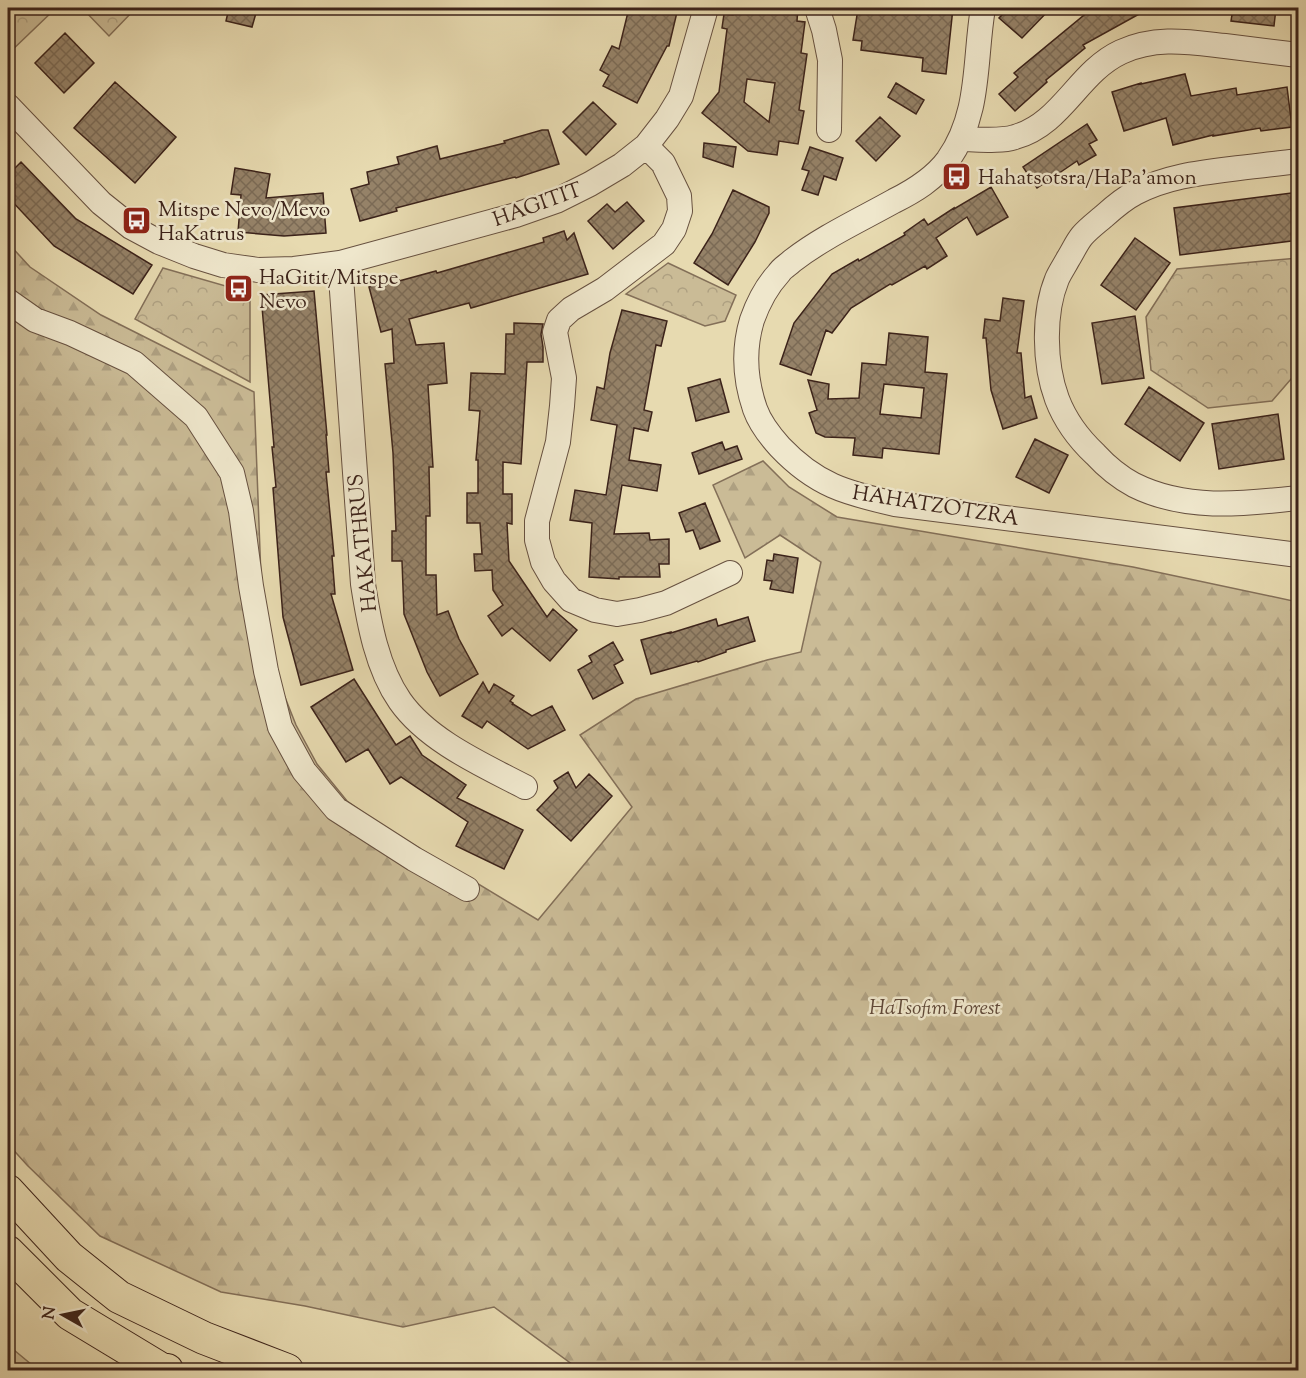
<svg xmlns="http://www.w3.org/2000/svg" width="1306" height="1378" viewBox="0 0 1306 1378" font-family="'Sorts Mill Goudy',serif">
<defs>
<pattern id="grass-tufts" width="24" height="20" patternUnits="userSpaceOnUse" patternTransform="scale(1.5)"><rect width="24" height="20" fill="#cabb96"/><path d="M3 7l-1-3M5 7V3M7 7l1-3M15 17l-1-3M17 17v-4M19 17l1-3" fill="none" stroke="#aea081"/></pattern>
<pattern id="forest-firs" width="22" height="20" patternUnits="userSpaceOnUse" patternTransform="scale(1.5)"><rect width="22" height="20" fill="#cabb96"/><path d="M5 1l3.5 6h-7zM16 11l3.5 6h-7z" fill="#aea081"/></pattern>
<pattern id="park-crowns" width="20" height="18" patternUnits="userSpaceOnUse" patternTransform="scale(1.5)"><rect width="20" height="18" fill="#cabb96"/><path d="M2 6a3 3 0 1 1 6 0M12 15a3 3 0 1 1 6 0" fill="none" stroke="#aea081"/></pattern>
<pattern id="building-cross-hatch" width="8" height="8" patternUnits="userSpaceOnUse" patternTransform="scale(1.5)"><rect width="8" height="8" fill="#958268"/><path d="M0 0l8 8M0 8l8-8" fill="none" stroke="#7b6a55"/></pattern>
</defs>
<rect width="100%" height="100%" fill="#e7dab0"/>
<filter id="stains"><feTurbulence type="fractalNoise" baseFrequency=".00333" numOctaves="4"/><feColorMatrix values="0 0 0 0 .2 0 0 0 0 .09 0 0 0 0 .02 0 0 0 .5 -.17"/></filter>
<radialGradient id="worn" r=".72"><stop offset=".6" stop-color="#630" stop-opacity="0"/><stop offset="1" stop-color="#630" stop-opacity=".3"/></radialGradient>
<path fill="url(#grass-tufts)" stroke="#836f58" stroke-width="1.5" d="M8,1345L38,1370H8Z"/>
<path fill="url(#forest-firs)" stroke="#836f58" stroke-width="1.5" d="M8,243L30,267L101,315L254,392L262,604L275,672L296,725L317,764L347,801L384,827L538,920L632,807L580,735L636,699L767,660L801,652L821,562L780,535L745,558L713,485L763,461L789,487L837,517L1133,567L1298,602V1370H580L494,1307L403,1327L305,1306L221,1292L100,1236L27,1165L8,1144Z"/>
<path fill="url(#park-crowns)" stroke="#836f58" stroke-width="1.5" d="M8,8H56L8,54Z
M82,8H136L109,36Z
M1298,258V371L1272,401L1208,408L1151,370L1146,317L1177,269Z
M668,263L736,295L725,321L705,326L626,294Z
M163,268L250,293V382L135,319Z"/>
<path fill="url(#building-cross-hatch)" stroke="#3c231a" stroke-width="1.5" fill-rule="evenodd" d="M229,8L256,13L252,27L226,21Z
M629,8H678L669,46H667L637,103L603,86L609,75L600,70L612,46L619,49Z
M734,8H798L797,21L805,22L801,53L807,54L799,110L804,111L798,144L779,141L777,155L748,151L702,113L719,92L727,29L722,28L724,14L733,15ZM747,79L775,83L769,122L744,102Z
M868,8H953L946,74L922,71L923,58L861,50L862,41L853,40L858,9L868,11Z
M1009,8H1051L1022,38L999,18Z
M1091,8H1150L1083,45L1085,48L1046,80L1047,82L1015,111L999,94L1018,77L1014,73L1084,15L1082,12Z
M1233,8H1276L1274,26L1231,21Z
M65,33L94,63L64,93L35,63Z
M1185,74L1191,96L1236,88L1237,95L1287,87L1292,127L1261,131L1260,128L1213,136V135L1173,145L1166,118L1124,131L1112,92L1141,83V84Z
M115,82L176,137L135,183L74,128Z
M896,83L924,100L916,114L888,97Z
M593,102L616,124L586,155L563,132Z
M880,117L900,136L876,161L856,141Z
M1087,124L1097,140L1089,144L1096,155L1079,165L1077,161L1037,188L1023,167Z
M542,130H548L559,164L516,178L515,177L396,208L397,211L360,221L351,189L369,184L367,172L399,164L397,157L437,146L440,159L505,143L504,141Z
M704,143L736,147L733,167L703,157Z
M810,147L843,158L836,180L824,176L818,195L802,190L809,171L802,169Z
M21,162L76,219L152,265L133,294L54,246L8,197V175Z
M235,168L270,174L266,198L323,193L326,233L284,236L238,232L241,195L231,194Z
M991,187L1008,217L977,235L967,217L936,238L947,256L927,269L925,266L892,285L890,284L851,308L832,333L826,330L811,375L780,364L794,323L832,274L858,259L859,261L905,235L904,233L924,219L928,225L954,208V209Z
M733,190L769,207V213L755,242L728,285L694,263L712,234Z
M1299,192V240L1180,255L1174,208Z
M627,202L644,221L613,249L588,221L607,204L615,212Z
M564,231L567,240L574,233L588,274L471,308L469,303L409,319L416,345L444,343L447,383L428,385L433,467H429L430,516H426V575H436L437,615L448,611L459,639L478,674L440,696L427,672L404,614L402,561H392V531H396L393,453L385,364L394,363L392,329L381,332L369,287L399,279V281L436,271L437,273L544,242L543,238Z
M1135,238L1170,263L1136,310L1101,285Z
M314,291L327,435H326L329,472H326L334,556H332L335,594H331L353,670L301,685L283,617L273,488L276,487L272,447H274L261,295Z
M1003,298L1024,301L1017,353H1021L1025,398L1031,396L1037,418L1003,429L991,390L986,338H983L985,319L1000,321Z
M622,310L667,321L661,346L656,345L644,410L652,412L648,431L634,428L629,460L661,465L657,491L622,485L614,534L649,533L650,540L669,539V564H659L660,577H619V579L589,577L592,523L570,520L575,490L606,495L617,425L591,420L597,387L604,389L610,353Z
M1135,316L1144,378L1102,384L1092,323Z
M514,323L543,324L541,334L543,347V362H527L521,464L503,462V494H512V524L507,523L509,561L547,617L553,609L577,630L550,661L512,628L502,636L488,616L503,605L493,590L492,570L475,571L474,554H482L480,523H467V493H478V460H476L480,411L469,410L471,373L505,374L506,334H514Z
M889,333L928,337L925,372L947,374L939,454L883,448L882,458L853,455L855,438L825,437L816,433L809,413L817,410L808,380L829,384L828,399L859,398L862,363L886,365ZM884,384L924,388L921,418L880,414Z
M720,379L729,412L696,421L688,388Z
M1149,387L1204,423L1180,461L1125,424Z
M1278,414L1284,459L1219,469L1212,424Z
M1035,439L1068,455L1049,493L1016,477Z
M722,442L725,450L737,446L742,459L699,474L692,453Z
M705,503L720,541L700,549L693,530L686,532L679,513Z
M774,554L798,558L793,593L770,589L772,581L764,580L767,560L773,561Z
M748,617L755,641L726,650V652L698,662L697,661L651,674L641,640L671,632V633L716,619L718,626Z
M613,642L623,660L614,665L623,683L593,699L578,670L592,662L589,656Z
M354,679L396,745L410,736L422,755L466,785L457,798L523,830L504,869L456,846L468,822L401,777L390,784L368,749L346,762L311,707Z
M483,682L489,693L494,684L514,696L510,701L513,703L512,705L513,704L532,716L552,706L565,730L528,749L487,721L482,728L462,716Z
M568,772L576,788L589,774L612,796L571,841L537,810L558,788L554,781Z"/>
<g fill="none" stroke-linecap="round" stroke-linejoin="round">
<defs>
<path id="minor" d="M817,8L824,30L830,60L829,130
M983,8C974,61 981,113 948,160C934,179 914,191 894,201C860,220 823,237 792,261C788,265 782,268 779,273C766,287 758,303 752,320C743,350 745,380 755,409C760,423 770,436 780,447C816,485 846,493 895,504L1298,555
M8,106L101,203L131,227L159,242L194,256L223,265L258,270L294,269L340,263L516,215L556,201L590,184L622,165L646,146L667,119L681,96L706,8
M960,139C977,139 1000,142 1015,137C1062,124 1078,72 1121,52C1156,36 1189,42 1225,46C1250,49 1274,52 1298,55
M646,146L663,163L679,196L680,211L674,229L664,244L605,289L571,309L559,320L555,332L564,378L562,406L558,442L537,521V540L543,562L554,581L571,600L595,610L617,614L640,610L666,603L730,573
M1298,161C1276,164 1254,166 1231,169C1198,173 1165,177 1135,193C1123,199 1112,209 1103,217C1096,223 1088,229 1082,236C1077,242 1073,251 1068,259C1065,265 1060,272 1057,279C1043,313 1044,364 1057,399C1065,420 1079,439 1095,454C1106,466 1119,477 1134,485C1186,511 1243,504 1298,498
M340,263L363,584C369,623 377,668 400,701C428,741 483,765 525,787
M8,301L35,320L70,333L134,363L196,417L232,473L241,511L251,586L266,671L280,727L304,771L336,809L414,859L467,889"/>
<path id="major" d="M8,1191L69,1257L119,1297L204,1338L287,1370
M8,1252L70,1314L161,1369L167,1370"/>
</defs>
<use href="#minor" stroke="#675140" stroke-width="26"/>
<use href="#major" stroke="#3c231a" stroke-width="34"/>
<use href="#minor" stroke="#efe7cc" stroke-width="24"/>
<use href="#major" stroke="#e7dab0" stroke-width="32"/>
</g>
<defs>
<symbol id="bus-square" viewBox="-11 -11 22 22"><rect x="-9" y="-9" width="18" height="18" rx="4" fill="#8f2418" stroke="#efe7cc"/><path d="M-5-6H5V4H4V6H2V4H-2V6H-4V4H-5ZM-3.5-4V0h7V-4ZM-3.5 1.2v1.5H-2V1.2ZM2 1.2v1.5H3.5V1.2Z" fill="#fff"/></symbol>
</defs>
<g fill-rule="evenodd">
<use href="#bus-square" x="940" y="160" width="33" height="33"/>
<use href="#bus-square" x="120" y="204" width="33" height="33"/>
<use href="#bus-square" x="222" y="272" width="33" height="33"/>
</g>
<g text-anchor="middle" stroke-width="5" stroke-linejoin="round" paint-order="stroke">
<g font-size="21" fill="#3c231a" stroke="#efe7cc" text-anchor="start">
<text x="978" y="184">Hahatsotsra/HaPa'amon</text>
<text x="158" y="216">Mitspe Nevo/Mevo<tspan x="158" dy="24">HaKatrus</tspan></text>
<text x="259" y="284">HaGitit/Mitspe<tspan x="259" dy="24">Nevo</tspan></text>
</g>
<g font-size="21" fill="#3c231a" stroke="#efe7cc">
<text transform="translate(537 204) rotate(-20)" y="7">HAGITIT</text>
<text transform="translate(936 505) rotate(9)" y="7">HAHATZOTZRA</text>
<text transform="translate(362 543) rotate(-96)" y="7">HAKATHRUS</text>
</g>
<g font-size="21" font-style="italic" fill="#604939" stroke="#efe7cc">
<text x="935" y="1014">HaTsofim Forest</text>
</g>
</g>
<rect width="1306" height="1378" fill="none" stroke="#e7dab0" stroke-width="30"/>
<rect x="9" y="9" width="1288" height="1360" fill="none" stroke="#3c231a" stroke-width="3"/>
<rect x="15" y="15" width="1276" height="1348" fill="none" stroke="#3c231a" stroke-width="1.5"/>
<g transform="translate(63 1315) rotate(279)" stroke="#efe7cc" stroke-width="4.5" paint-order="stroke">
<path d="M0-4.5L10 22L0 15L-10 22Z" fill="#3c231a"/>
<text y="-9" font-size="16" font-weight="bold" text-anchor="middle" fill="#3c231a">N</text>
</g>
<rect width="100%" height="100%" filter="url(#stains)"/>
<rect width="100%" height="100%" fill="url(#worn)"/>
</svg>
